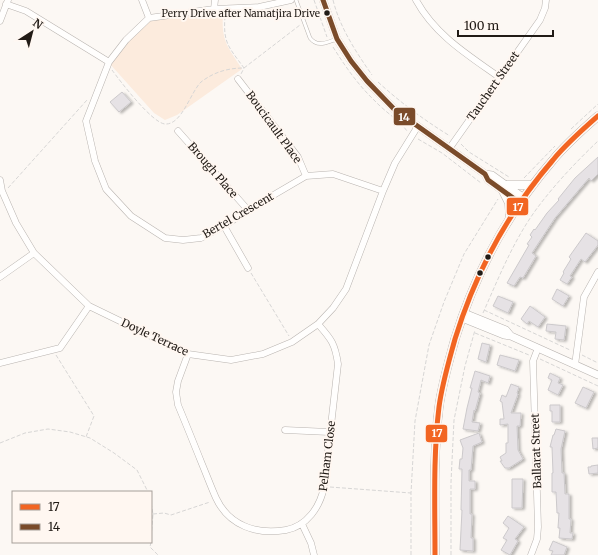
<svg xmlns="http://www.w3.org/2000/svg" width="598" height="555" viewBox="0 0 598 555" font-family="Merriweather,serif">
<defs>
<filter id="shadow"><feDropShadow dx="2.5" dy="1.5" stdDeviation="1" flood-color="#0004"/></filter>
</defs>
<rect width="100%" height="100%" fill="#fcf8f4"/>
<path fill="#fcebdd" d="M223,14C221,41 228,47 242,69L177,115L165,120L154,113L110,64L126,41L150,19Z"/>
<path fill="#e6e2e5" stroke="#ccc9cb" filter="url(#shadow)" d="M122,92L131,102L119,112L110,102Z
M598,157V174L591,181L589,178L555,218L532,253L536,256L523,278L520,277L514,286L507,283L529,245L527,244L532,237L530,235L534,229L535,230L547,213L559,200L558,199L575,178Z
M586,233L598,241V245L585,262L581,259L570,276L572,277L567,284L560,280L564,273L563,272L571,259L569,257Z
M557,289L569,296L563,306L552,299Z
M498,296L513,302L508,313L493,306Z
M530,306L545,317L538,327L529,321L527,324L521,319Z
M547,324L566,326L564,340L555,339L556,332L546,331Z
M482,343L490,345L486,362L478,359Z
M500,355L519,360L515,371L497,365Z
M475,371L490,376L488,383L481,380L478,392L480,393L475,411L474,410L472,422L480,423L478,431L463,429L467,408L472,388H470Z
M550,373L560,378L558,383L563,385L558,395L548,390L552,380L548,378Z
M511,384L519,387L517,393L518,394L511,413H521L520,426H517L518,450L523,459L509,468H505L500,461H502L500,457L506,453V443H508V424L500,425V419H504L502,402L500,401L502,395L506,397Z
M583,387L594,392L586,408L575,403Z
M550,405H560V422H552V411H550Z
M556,429L565,431L561,449L562,473H564L565,494H569V519H571L570,533H573L572,539L559,538L560,528H558L559,513H557L556,492H552V473H553L552,447H550L553,435H554Z
M479,433L482,442L473,446L471,470H469V481H475V489H470V514H472L471,538H473V551L460,550L462,510H461L462,469H459L460,459H462L463,448L460,440Z
M592,438H598V448L593,449Z
M598,465V473L589,474L588,467H591V466Z
M512,479H523L522,508H512Z
M508,516L524,527L515,539L518,541L510,555L501,550L507,540L503,538L509,528L503,523Z
M553,541L567,547L564,555H551L553,551L549,550Z"/>
<g fill="none" stroke-linecap="round" stroke-linejoin="round">
<defs>
<path id="service" d="M296,0L310,38C318,48 327,42 337,39"/>
<path id="minor" d="M142,0L149,18
M291,0L259,7L214,9L149,18L126,40L109,62L86,121L95,161L106,189L131,216L165,238L183,240L201,238L224,226L248,210L306,176L333,174L383,191
M416,0C435,35 468,55 499,77
M6,4L26,11L109,62
M214,9L215,0
M0,21L8,0
M238,79L298,157L306,176
M178,131L248,210
M449,149L540,20L545,8L546,0
M0,180L2,191L16,223L34,253L89,306L188,354L231,360L263,354L292,342L318,324L333,308L346,289L383,191L395,163L418,126
M224,226L248,268
M0,277L34,253
M188,354L178,381L176,392L178,405C186,424 194,444 202,464C207,476 211,487 216,498C229,526 257,535 286,530C307,526 320,507 324,487L338,364C335,343 331,339 318,324
M0,363L60,348L89,306
M575,365L584,297L598,272
M285,430L329,432
M302,524L311,543L314,555
M531,555L537,539L538,527L533,361L538,348"/>
<path id="tertiary" d="M323,0L337,39L351,61L367,81L395,110L485,174L488,180L520,203
M485,174L492,175L524,198
M464,313L506,330L511,336L598,375
M462,318L504,335L511,336"/>
<path id="secondary" d="M506,185H533
M503,191L509,203L510,218
M435,555C435,506 433,456 439,407C442,384 449,361 455,339C475,274 508,212 553,160C566,144 582,130 598,116"/>
</defs>
<use href="#service" stroke="#b9b4b0" stroke-width="4"/>
<use href="#minor" stroke="#b9b4b0" stroke-width="7"/>
<use href="#tertiary" stroke="#b9b4b0" stroke-width="8"/>
<use href="#secondary" stroke="#b9b4b0" stroke-width="9"/>
<path stroke="#d7d6d5" stroke-width="1" stroke-dasharray="4 2" stroke-linecap="butt" d="M314,0L327,37
M333,0C340,28 356,52 372,75
M225,16C223,43 228,46 244,68L241,74
M333,47C345,66 358,85 375,101C384,111 400,121 407,131
M112,70C120,81 152,123 165,124C182,125 190,93 201,82C214,72 228,68 244,68L300,25
M378,82C401,103 424,120 450,136
M571,129L598,104
M418,139L442,153L481,183
M461,144L469,152L509,177
M524,178L555,146
M8,188L87,100
M251,273L289,336
M484,310L570,350
M483,313C499,277 514,239 538,207C556,183 577,161 598,141
M475,333L529,355
M56,355L94,416L86,437
M582,355L598,363
M540,359L598,386
M0,443L25,433L48,429L70,432L90,438L114,453L137,470L148,492
M330,487L411,493
M151,503L153,514L151,538
M153,514L164,513L171,515L210,502
M151,542L150,547L158,555
M411,555V493L415,421L429,345L444,302L464,254L498,199
M451,555V482L454,420L465,366L475,330"/>
<use href="#service" stroke="#fffefd" stroke-width="3"/>
<use href="#minor" stroke="#fffefd" stroke-width="6"/>
<use href="#tertiary" stroke="#fffefd" stroke-width="7"/>
<use href="#secondary" stroke="#fffefd" stroke-width="8"/>
<defs>
<path id="bus-1" d="M435,555C435,506 433,456 439,407C442,384 449,361 455,339C475,274 508,212 553,160C566,144 582,130 598,116"/>
<path id="bus-2" d="M323,0L337,39L351,61L367,81L395,110L485,174L488,180L520,203"/>
</defs>
<use href="#bus-1" stroke="#fff7f1" stroke-width="8"/>
<use href="#bus-2" stroke="#fff7f1" stroke-width="8"/>
<use href="#bus-1" stroke="#f26522" stroke-width="5"/>
<use href="#bus-2" stroke="#7a4b2a" stroke-width="5"/>
</g>
<g fill="#211b16" stroke="#fff7f1" stroke-width="1.5">
<circle cx="327" cy="13" r="3.5"/>
<circle cx="488" cy="257" r="3.5"/>
<circle cx="480" cy="273" r="3.5"/>
</g>
<g text-anchor="middle" stroke-width="4" stroke-linejoin="round" paint-order="stroke">
<g font-size="10" fill="#211b16" stroke="#fff7f1" text-anchor="end">
<text x="320" y="17">Perry Drive after Namatjira Drive</text>
</g>
<g font-size="11" fill="#211b16" stroke="#fff7f1">
<text transform="translate(493 86) rotate(-55)" y="4">Tauchert Street</text>
<text transform="translate(274 127) rotate(54)" y="4">Boucicault Place</text>
<text transform="translate(213 170) rotate(49)" y="4">Brough Place</text>
<text transform="translate(238 215) rotate(-30)" y="4">Bertel Crescent</text>
<text transform="translate(155 337) rotate(25)" y="4">Doyle Terrace</text>
<text transform="translate(536 451) rotate(-92)" y="4">Ballarat Street</text>
<text transform="translate(327 456) rotate(-83)" y="4">Pelham Close</text>
</g>
</g>
<g stroke="#fff7f1" stroke-width="1.5">
<rect x="393" y="107" width="23" height="19" rx="4" fill="#7a4b2a"/>
<rect x="506" y="197" width="23" height="19" rx="4" fill="#f26522"/>
<rect x="425" y="424" width="23" height="19" rx="4" fill="#f26522"/>
</g>
<g font-size="11" text-anchor="middle" font-weight="bold" fill="#fff">
<text x="404" y="121">14</text>
<text x="518" y="211">17</text>
<text x="437" y="437">17</text>
</g>
<rect x="12" y="491" width="140" height="52" fill="#fff7f1" stroke="#a69f99"/>
<rect x="20" y="504" width="20" height="6" fill="#f26522" stroke="#a69f99"/>
<text x="48" y="511" font-size="12" fill="#211b16">17</text>
<rect x="20" y="524" width="20" height="6" fill="#7a4b2a" stroke="#a69f99"/>
<text x="48" y="531" font-size="12" fill="#211b16">14</text>
<g transform="translate(32 32) rotate(36)" stroke="#fff7f1" stroke-width="3" paint-order="stroke">
<path d="M0-3L7 15L0 10L-7 15Z" fill="#211b16"/>
<text y="-6" font-size="11" font-weight="bold" text-anchor="middle" fill="#211b16">N</text>
</g>
<path d="M458 30v6h95v-6" fill="none" stroke="#211b16" stroke-width="2"/>
<text x="464" y="30" font-size="12" fill="#211b16" stroke="#fff7f1" stroke-width="3" paint-order="stroke">100 m</text>
</svg>
